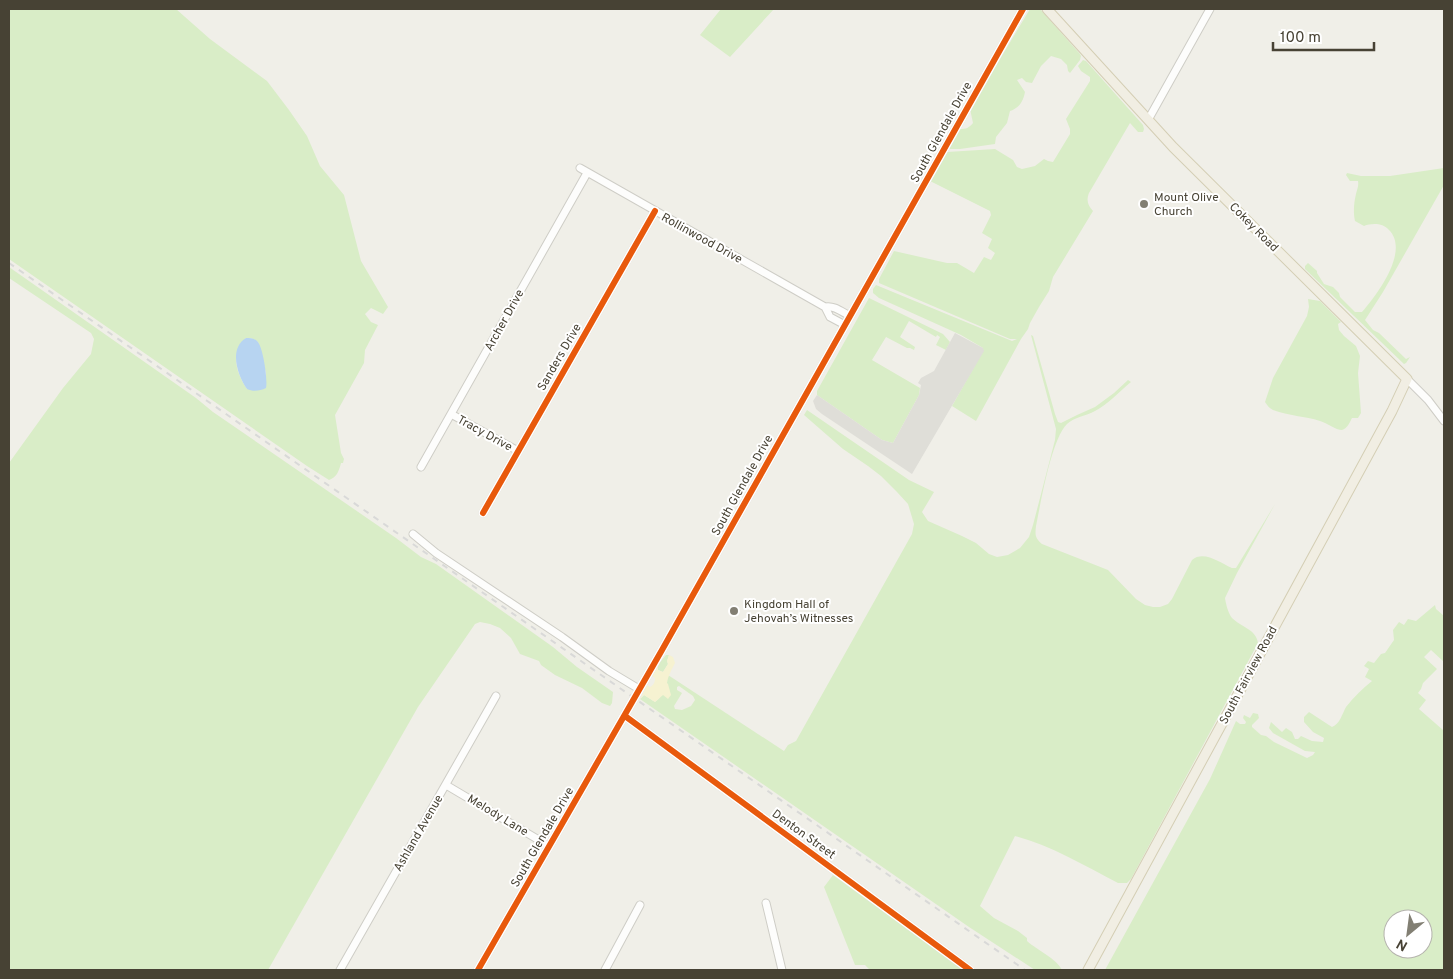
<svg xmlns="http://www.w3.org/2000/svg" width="1453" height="979" viewBox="0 0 1453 979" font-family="Overpass,sans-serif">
<rect width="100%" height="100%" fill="#f0efe8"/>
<path fill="#d9edc7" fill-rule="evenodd" d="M9,9H176L210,39L267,81L289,110L307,136L320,166L344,195L361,261L388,307L383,314L371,308L365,314L371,322L378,325L365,350L364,363L335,415L341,453L344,459L343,463H341C339,471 337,477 329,480L307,466L9,259ZM246,338H251L258,342L266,373V387L247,389C236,372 230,354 246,338Z
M721,9H774L730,57L700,35Z
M1030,9H1040L1080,54L1081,56L1080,60L1070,73L1068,71L1067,65L1061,59L1051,56L1041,66L1032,83L1026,82L1022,78L1017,80L1025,92C1023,102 1019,108 1010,111L1007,123L996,137L995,144L960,149H950L949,147L960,129C966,129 969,128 973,123L970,109Z
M1083,60L1086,61L1143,125L1144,129L1143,132H1138L1130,123L1089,193C1086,201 1088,205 1093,211L1053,277L1049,291L1039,307L1030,323L1028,329L1021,339L976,421L952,406L983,351V348L961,335L879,298L873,293V289L876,285L1012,341L1017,339H1010L879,283V279L894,251L947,263H957L974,273L984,257L991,260L995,253L988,248L992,239L982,233L991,215L990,211L930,181L947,152L995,149L1013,160L1017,167L1022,169L1035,166L1044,159L1048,161L1053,162L1070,134V129L1066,119L1090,81V77L1081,71L1078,66Z
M1444,168V185L1383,292L1365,320L1373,330L1379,333L1406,359L1410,357L1406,363L1404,364L1305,269V266L1308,263L1317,271V273L1324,284L1333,287L1339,293L1340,297L1355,312H1362C1377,295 1410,251 1389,230C1383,223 1372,223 1364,226L1355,221C1353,213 1354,202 1356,194C1357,189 1359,186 1358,181H1350L1346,175L1347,173L1361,176H1390Z
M9,267L196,398L213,412L396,538L421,557L436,564L553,647L577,667L613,692L612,703L610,706L602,703L582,688L555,675L541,665L539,661L520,654L511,638L500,628L490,624L480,622L475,624L418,707L268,970H9V463L63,388L91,354L94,339L91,333L9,278Z
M869,298L943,334L950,342L946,350L936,345L940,337L937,335L936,337L909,321L900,337L915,347L914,350L910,348H907L886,337L872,360L920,388L919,395L893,443L882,440L817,395V391Z
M1308,299L1320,301L1341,322L1338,324L1339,330L1344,336L1356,346L1360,356L1358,373L1361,413L1358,418H1352C1350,422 1347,429 1342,430C1336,430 1327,423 1320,421C1305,416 1289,416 1273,410C1269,408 1268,406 1265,402L1273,378L1307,316L1309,307Z
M1031,335L1033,336L1055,414L1058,422L1061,423L1077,415L1095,407L1114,393L1128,380L1131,382C1119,392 1108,404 1095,411C1086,416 1074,417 1067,424C1051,440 1041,502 1036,526C1035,535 1035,538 1042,544L1108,570L1136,599L1145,605L1153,607H1160L1168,604L1172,599L1192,560C1204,550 1220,563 1232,568H1236L1275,504L1237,573L1225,598C1226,604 1228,613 1232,618C1241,627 1256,629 1258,643L1131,879L1127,883H1118C1085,866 1050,845 1015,836L980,906L994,918L1018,931L1027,938V941C1037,950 1057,959 1062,970H1035L969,927L640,699L644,695L655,702C664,696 666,686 668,675L784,751L788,745L796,741L912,534L914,524L908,504L897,492L881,476L868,466L843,449L804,415L807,410L909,480L934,492L922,512L928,521L962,536L976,543L989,554L997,557L1008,555L1020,548L1029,537L1033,525L1055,440L1056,429ZM679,686L693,696L695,700L691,706L682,710L675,709L674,706L682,693L677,690V687Z
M1435,605L1436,609L1444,616V662L1431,650L1424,657L1437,669L1423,683L1421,689L1418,693L1426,700L1419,709L1443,730L1444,729V970H1105L1210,779L1236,721L1240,724H1245L1246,722L1243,718L1244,715L1250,718L1253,713L1258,714L1259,718L1252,725V727L1261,735L1266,736L1274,742L1307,758L1313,755L1315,752L1305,751L1273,733L1269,728L1271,722L1282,732L1286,728L1292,732L1295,739H1298L1301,736L1312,741L1323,742L1324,738L1313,732L1304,722V717L1309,712L1332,727C1340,724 1342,714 1346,707C1354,697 1362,689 1372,681L1365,677L1369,669L1364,666L1368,661L1374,663L1381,654L1385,653L1394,640L1393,630L1399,622L1404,625L1408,619L1416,621ZM1393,919H1423V949H1393Z
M666,655H669L667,661L668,664L663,672L658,670L657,666Z
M833,875L964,970H870L865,965H855L824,887Z"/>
<path fill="#f6f2d1" d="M669,655L673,657L675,663C672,669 668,676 667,683L668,684L671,695L668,699L663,695L655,702L644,695L640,699L647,685L650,687C654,685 655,682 655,678L652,676L657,666L658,670L663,672L668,664L667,661Z"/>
<path fill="#dfded8" d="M955,333L983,348L984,351L912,474L822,414L816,409L813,401L817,395L882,440L893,443L919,395L921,385L918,383L921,378L934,371Z"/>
<path fill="#b7d4f1" d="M246,338C250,338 254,338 257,341C263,346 268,380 266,388C260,391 253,392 247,389C238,376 228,349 246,338Z"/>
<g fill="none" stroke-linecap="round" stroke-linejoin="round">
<defs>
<path id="minor" d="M1148,120L1210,9
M580,168L825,307C834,305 842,312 850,316
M825,307L830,317L845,325
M1407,379L1428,400L1444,421
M451,414L518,451
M421,467L587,173
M483,513L655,211
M413,534L436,553L562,637L609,671L639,689
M625,716L970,970
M446,785L549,846
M766,903L782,970
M340,970L496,696
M478,970L662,650L1023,9
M605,970L640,905"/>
<path id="major" d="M1047,9L1173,147L1407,379L1392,411L1088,970"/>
</defs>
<use href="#minor" stroke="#cecdc6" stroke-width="9"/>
<use href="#major" stroke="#d4ceb4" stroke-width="11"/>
<use href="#minor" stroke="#fdfdfc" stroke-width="7"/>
<use href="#major" stroke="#f1eee3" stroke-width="9"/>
<path stroke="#d9d9d8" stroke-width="2" stroke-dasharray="6 6" stroke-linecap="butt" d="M9,263L1025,970"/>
<defs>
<path id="cycleway" d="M483,513L655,211
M625,716L970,970
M478,970L662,650L1023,9"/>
</defs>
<use href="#cycleway" stroke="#fff" stroke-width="9"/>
<use href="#cycleway" stroke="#e8590c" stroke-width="6"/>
</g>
<g fill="#827f73" stroke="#fff" stroke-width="2">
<circle cx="1144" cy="204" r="5"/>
<circle cx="734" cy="611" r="5"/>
</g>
<g text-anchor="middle" stroke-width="4" stroke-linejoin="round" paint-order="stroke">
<g font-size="12" fill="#474234" stroke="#fff">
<text transform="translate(941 132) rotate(-61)" y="4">South Glendale Drive</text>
<text transform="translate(1254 227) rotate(45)" y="4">Cokey Road</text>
<text transform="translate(702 238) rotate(29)" y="4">Rollinwood Drive</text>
<text transform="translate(504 320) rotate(-61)" y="4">Archer Drive</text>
<text transform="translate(559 357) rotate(-60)" y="4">Sanders Drive</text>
<text transform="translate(485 433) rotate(29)" y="4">Tracy Drive</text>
<text transform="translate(742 485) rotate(-61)" y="4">South Glendale Drive</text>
<text transform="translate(1248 675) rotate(-62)" y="4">South Fairview Road</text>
<text transform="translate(498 815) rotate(31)" y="4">Melody Lane</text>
<text transform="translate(418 833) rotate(-60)" y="4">Ashland Avenue</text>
<text transform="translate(804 834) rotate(36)" y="4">Denton Street</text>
<text transform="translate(542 837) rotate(-60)" y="4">South Glendale Drive</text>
</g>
<g font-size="12" fill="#474234" stroke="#fff" text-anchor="start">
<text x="1154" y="201">Mount Olive<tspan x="1154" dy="14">Church</tspan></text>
<text x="744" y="608">Kingdom Hall of<tspan x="744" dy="14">Jehovah’s Witnesses</tspan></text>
</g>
</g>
<rect width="1453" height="979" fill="none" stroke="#474234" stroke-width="20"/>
<g transform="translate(1408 934) rotate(209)"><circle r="24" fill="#ffffff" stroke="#b5b3ae"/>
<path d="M0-4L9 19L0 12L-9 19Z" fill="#827f73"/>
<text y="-8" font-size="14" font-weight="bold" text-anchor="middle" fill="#474234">N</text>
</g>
<path d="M1273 42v8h101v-8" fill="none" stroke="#474234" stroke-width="2.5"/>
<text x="1280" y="42" font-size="15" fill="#474234" stroke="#ffffff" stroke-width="4" paint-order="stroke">100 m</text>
</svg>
